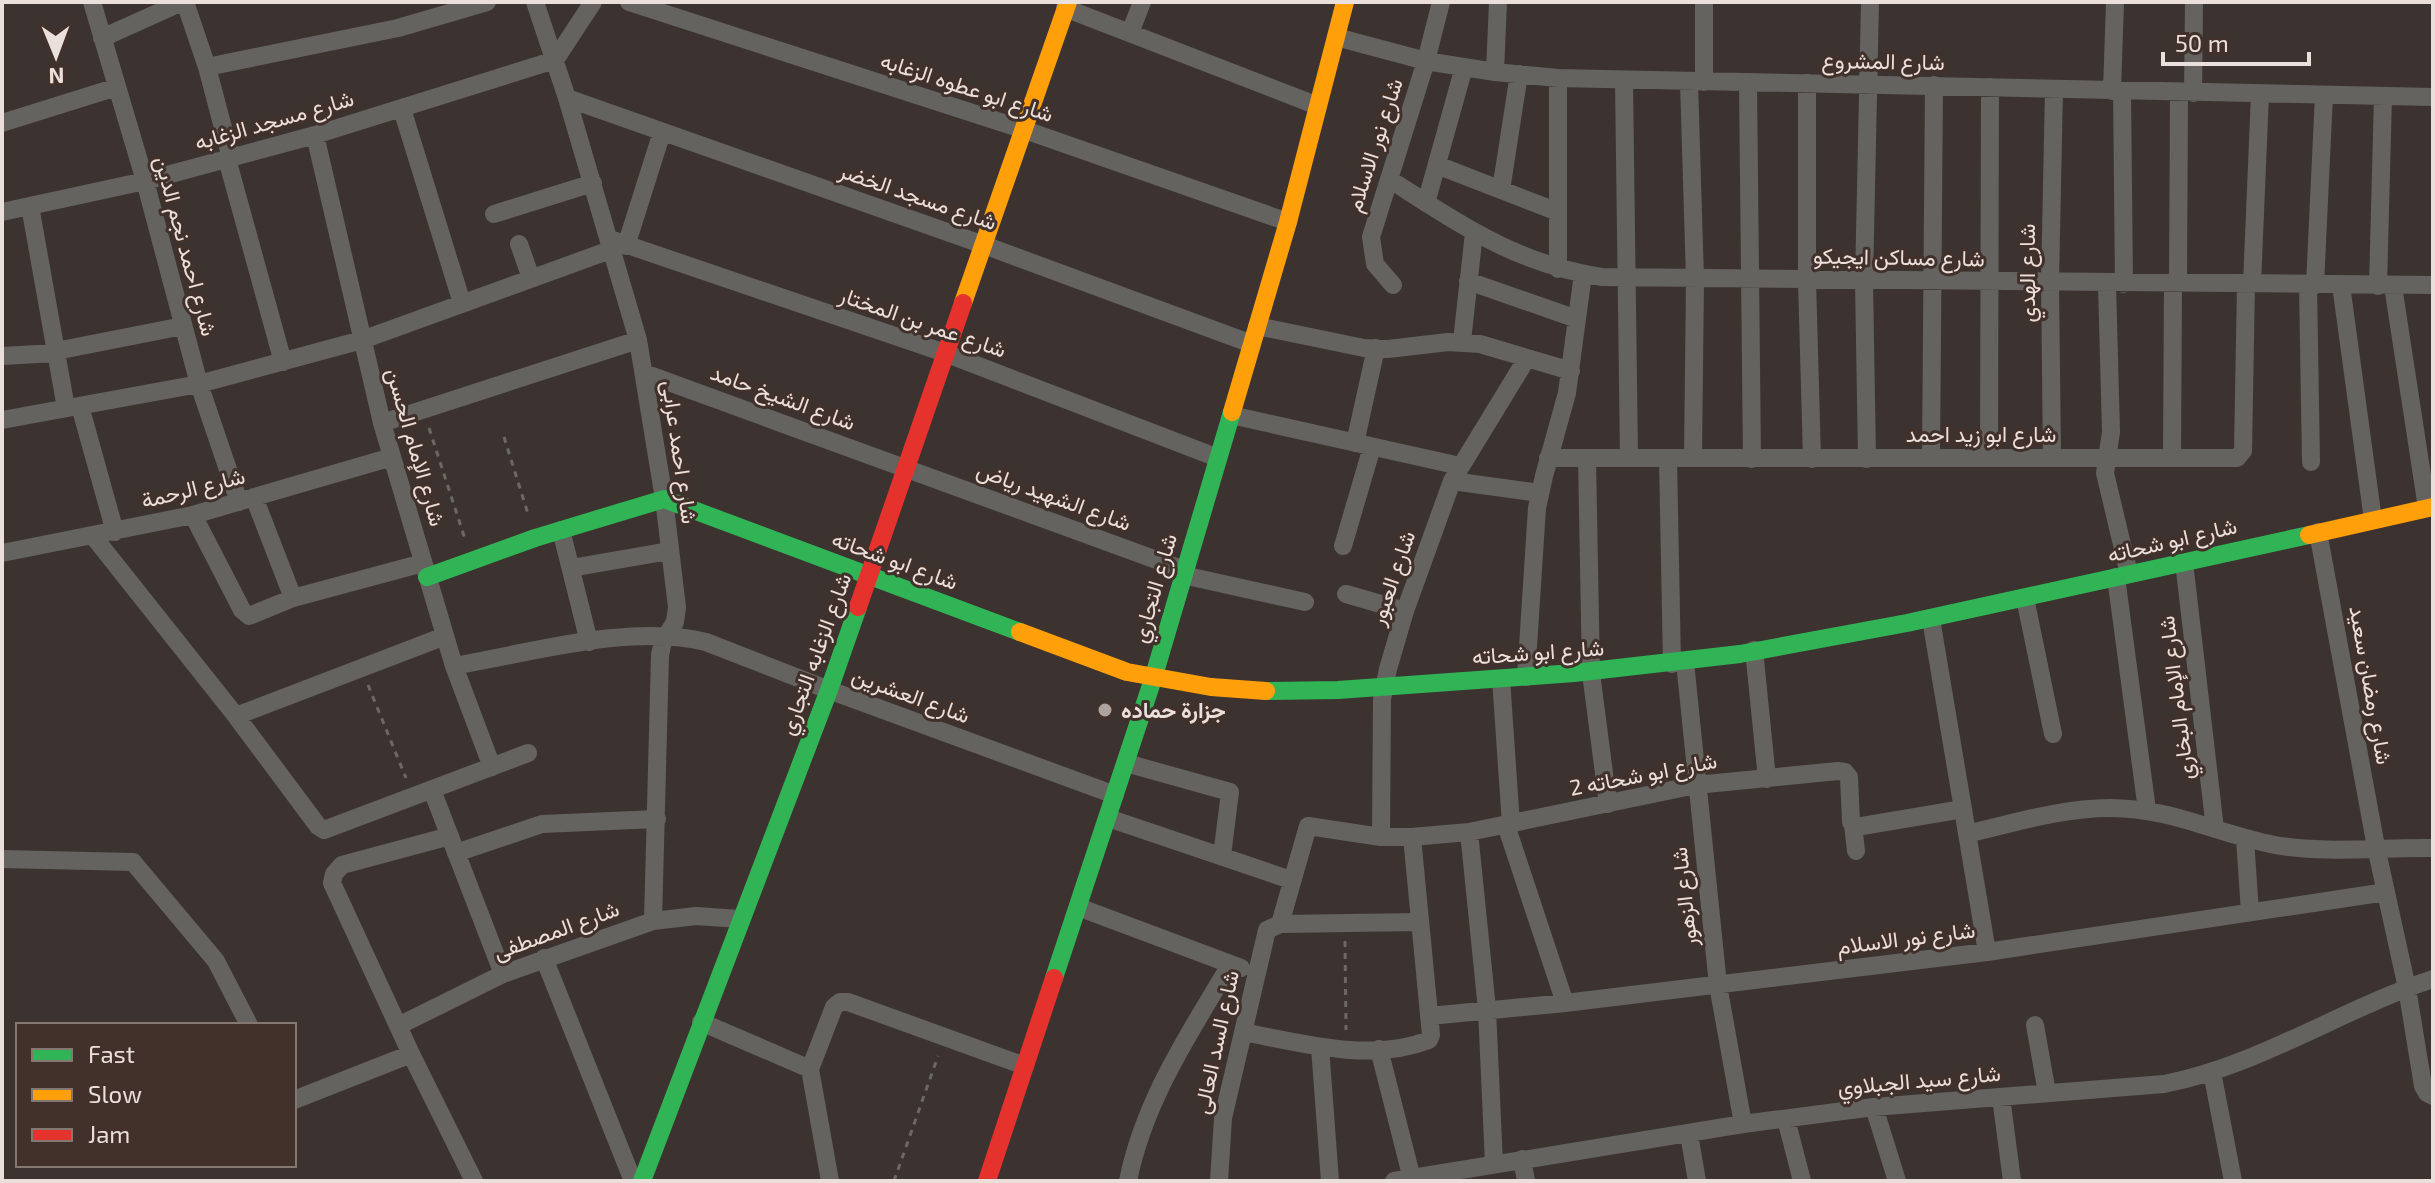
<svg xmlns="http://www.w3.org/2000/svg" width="2435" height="1183" viewBox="0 0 2435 1183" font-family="'Exo 2',Vazirmatn,sans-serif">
<rect width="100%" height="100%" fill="#3c3330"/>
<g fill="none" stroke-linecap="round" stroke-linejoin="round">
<path stroke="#6b6865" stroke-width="3" stroke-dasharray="6 6" stroke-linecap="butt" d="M429,428L465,539
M504,437L529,517
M368,685L406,778
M1345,941L1346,1030
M894,1181L938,1056"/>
<path stroke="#646360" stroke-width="18" d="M92,2L145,181L199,384L239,502
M185,2L207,67L231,158
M535,2L567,98L638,340L664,499L677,607L675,622L663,641L660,655L653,921
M629,2L1025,130L1288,222
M1704,2V82
M1065,8L1318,106
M1130,33L1142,2
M1336,37L1426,61L1495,72L1558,78L2433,97
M102,38L182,2
M207,67L398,28L487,2
M1495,72L1498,2
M1558,78V269
M1624,81L1629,458
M1689,82L1695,279L1693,458
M1748,83L1752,459
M1807,83V280L1812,459
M2112,91L2115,2
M2122,91L2124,284
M2193,93L2194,2
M567,98L984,245L1252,344
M402,109L462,303
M2,123L117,87
M315,135L382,423L454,666L492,767
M227,159L283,362
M1437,165L1558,212
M1389,179C1460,224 1516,264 1602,277L2433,285
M1501,190L1519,74
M1426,203L1464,67
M30,206L66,408
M2,212L145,181L315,135L555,60L593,2
M494,214L593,183
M610,239L945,353L1218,458
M519,244L531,278
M626,246L662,132
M1468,281L1577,319
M2107,284L2111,432L2105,473L2129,574
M2178,284L2179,93
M2252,284L2260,94
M1393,285L1375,264L1371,237L1426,61L1441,2
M2308,285L2311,462
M2315,285L2324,95
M2341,285L2373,520
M2378,286L2383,96
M2393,286L2427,508
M1257,326L1364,348L1388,349L1448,342L1480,344L1571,371
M1462,341L1474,233
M56,351L183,326
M2,356L56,353
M644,373L1184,570
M80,406L115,532
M1231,415L1460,466
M2,420L199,384L362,340L613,249
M382,423L638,340
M1355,443L1376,348
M1989,457L1990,87
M2172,457L2173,284
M1548,458H2237L2243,451L2246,284
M1587,458L1591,673L1608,804
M1931,458L1934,85
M2052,458L2050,283L2054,89
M1668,459L1672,664
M1867,459L1864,281L1870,2
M1452,481L1540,493
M254,497L293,598
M193,515L242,610L249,616L293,598L423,563
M561,530L589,642
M2318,532L2376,847L2407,988L2423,1086L2427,1093L2433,1096
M93,536L236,716L318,826L324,830L528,753
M1343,546L1372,447
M2,553L193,515L392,457
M2184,562L2215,829
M571,568L669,551
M1183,575L1305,602
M2116,577L2147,810
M1346,594L1405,611
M2025,598L2053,734
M1931,619L1987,952
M1754,650L1767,779
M1685,662L1718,985L1743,1124
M454,666C530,653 632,623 706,642L829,690L1115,795
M1526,677L1537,508L1544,476L1567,393L1583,274
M1501,679L1511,824
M236,716L445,636
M1126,763L1230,792L1222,856
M432,790L503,974
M1108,818L1291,880
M1506,825L1565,1003
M1853,825L1856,851
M1469,832L1487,1009L1494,1164
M1967,834C2014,823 2062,808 2110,808C2172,808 2217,834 2275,845C2326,854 2381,847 2433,848
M450,836L342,865L334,874L332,883L411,1054L474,1181
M1381,837L1382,699L1388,669L1405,611L1452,481L1527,358
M2245,839L2250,912
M456,853L542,824L657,819
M2,859L133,862L216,961L249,1025
M1078,907L1241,968
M1280,924L1308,826L1381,837H1412L1469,832L1696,785L1838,771L1845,772L1849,777L1851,822L1856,827L1963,809
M544,958L633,1181
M1429,1016L1565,1003L1987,952L2386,892
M701,1022L810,1069L830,1181
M2035,1025L2047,1093
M398,1026L503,974L653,921L696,916L740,919
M1243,1032C1301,1043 1371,1063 1429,1040L1431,1035L1412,837
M1320,1047L1330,1181
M1379,1049L1412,1179
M810,1069L834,1007L840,1002H848L1025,1066
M2212,1072L2233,1181
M2001,1097L2012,1181
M294,1100L411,1054
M1874,1107L1897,1181
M1786,1119L1802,1181
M1689,1134L1697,1181
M1522,1159L1526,1181
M1128,1181C1144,1101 1189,1034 1230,965
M1219,1181L1223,1118L1267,930L1280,924L1419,922
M1394,1181L1743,1124L1874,1107L2164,1084C2259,1066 2341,1009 2433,979"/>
<path stroke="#30b455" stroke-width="18" d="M427,577L535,538L664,499L1020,632
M1266,691L1338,690L1574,673L1740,654L1907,623L2309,535
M1054,978L1153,679L1232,412
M642,1181L829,690L858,607"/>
<path stroke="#ff9f0a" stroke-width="18" d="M963,303L1068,2
M1232,412L1288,222L1345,2
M2309,535L2433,507
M1020,632L1127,672L1211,687L1266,691"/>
<path stroke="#e5322d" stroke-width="18" d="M858,607L963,303
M987,1181L1054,978"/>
</g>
<circle fill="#ada39f" stroke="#42312a" stroke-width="3" cx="1105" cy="710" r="8"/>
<g text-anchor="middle" stroke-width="6" stroke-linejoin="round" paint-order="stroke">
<g font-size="22" fill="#eadfdb" stroke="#42312a">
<text transform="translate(1883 61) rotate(1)" y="8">شارع المشروع</text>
<text transform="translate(967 87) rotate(18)" y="8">شارع ابو عطوه الزغابه</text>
<text transform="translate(274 120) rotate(-16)" y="8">شارع مسجد الزغابه</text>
<text transform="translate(1374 145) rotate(-72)" y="8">شارع نور الاسلام</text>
<text transform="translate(918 196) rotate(19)" y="8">شارع مسجد الخضر</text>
<text transform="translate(186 246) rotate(75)" y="8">شارع احمد نجم الدين</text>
<text transform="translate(1899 257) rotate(1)" y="8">شارع مساكن ايجيكو</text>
<text transform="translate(2027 273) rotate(-90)" y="8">شارع الهدي</text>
<text transform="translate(923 322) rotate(19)" y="8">شارع عمر بن المختار</text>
<text transform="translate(783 397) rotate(20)" y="8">شارع الشيخ حامد</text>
<text x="1981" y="442">شارع ابو زيد احمد</text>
<text transform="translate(416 447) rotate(74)" y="8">شارع الإمام الحسن</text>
<text transform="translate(680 452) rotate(82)" y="8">شارع احمد عرابى</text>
<text transform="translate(193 488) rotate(-14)" y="8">شارع الرحمة</text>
<text transform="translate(1054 496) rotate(20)" y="8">شارع الشهيد رياض</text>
<text transform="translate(2172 540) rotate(-13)" y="8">شارع ابو شحاته</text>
<text transform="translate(895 560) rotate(20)" y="8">شارع ابو شحاته</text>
<text transform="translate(1392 578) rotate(-71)" y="8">شارع العبور</text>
<text transform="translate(1154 588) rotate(-74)" y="8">شارع التجاري</text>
<text transform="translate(1538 652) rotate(-4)" y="8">شارع ابو شحاته</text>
<text transform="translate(815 654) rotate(-70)" y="8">شارع الزغابه التجاري</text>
<text transform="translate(2371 685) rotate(80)" y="8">شارع رمضان سعيد</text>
<text transform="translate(911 695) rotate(20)" y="8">شارع العشرين</text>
<text transform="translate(2176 698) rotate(-97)" y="8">شارع الإمام البخاري</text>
<text transform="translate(1643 774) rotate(-11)" y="8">شارع ابو شحاته 2</text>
<text transform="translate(1684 897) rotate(-96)" y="8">شارع الزهور</text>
<text transform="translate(556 930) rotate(-20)" y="8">شارع المصطفى</text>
<text transform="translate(1906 938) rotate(-7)" y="8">شارع نور الاسلام</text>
<text transform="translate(1216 1042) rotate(-78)" y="8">شارع السد العالى</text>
<text transform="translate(1919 1080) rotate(-5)" y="8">شارع سيد الجبلاوي</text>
</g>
<g font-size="22" font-weight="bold" fill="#eadfdb" stroke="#42312a" text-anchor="start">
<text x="1121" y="718">جزارة حماده</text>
</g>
</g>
<rect width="2435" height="1183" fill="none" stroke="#eadfdb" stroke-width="8"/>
<rect x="16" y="1023" width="280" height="144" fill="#42312a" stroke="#857771" stroke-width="2"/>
<rect x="32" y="1049" width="40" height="12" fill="#30b455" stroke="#857771" stroke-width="2"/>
<text x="88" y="1063" font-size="24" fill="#eadfdb">Fast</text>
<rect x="32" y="1089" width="40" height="12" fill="#ff9f0a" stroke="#857771" stroke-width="2"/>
<text x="88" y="1103" font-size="24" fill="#eadfdb">Slow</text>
<rect x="32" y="1129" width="40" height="12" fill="#e5322d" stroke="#857771" stroke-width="2"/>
<text x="88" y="1143" font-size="24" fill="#eadfdb">Jam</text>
<g transform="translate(56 56) rotate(179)" stroke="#42312a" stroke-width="6" paint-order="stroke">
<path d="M0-6L14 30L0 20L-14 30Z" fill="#eadfdb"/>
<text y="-12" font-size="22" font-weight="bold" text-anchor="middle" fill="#eadfdb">N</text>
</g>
<path d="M2163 52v12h146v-12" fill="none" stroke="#eadfdb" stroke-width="4"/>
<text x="2175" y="52" font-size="24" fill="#eadfdb" stroke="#42312a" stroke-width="6" paint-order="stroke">50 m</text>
</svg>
